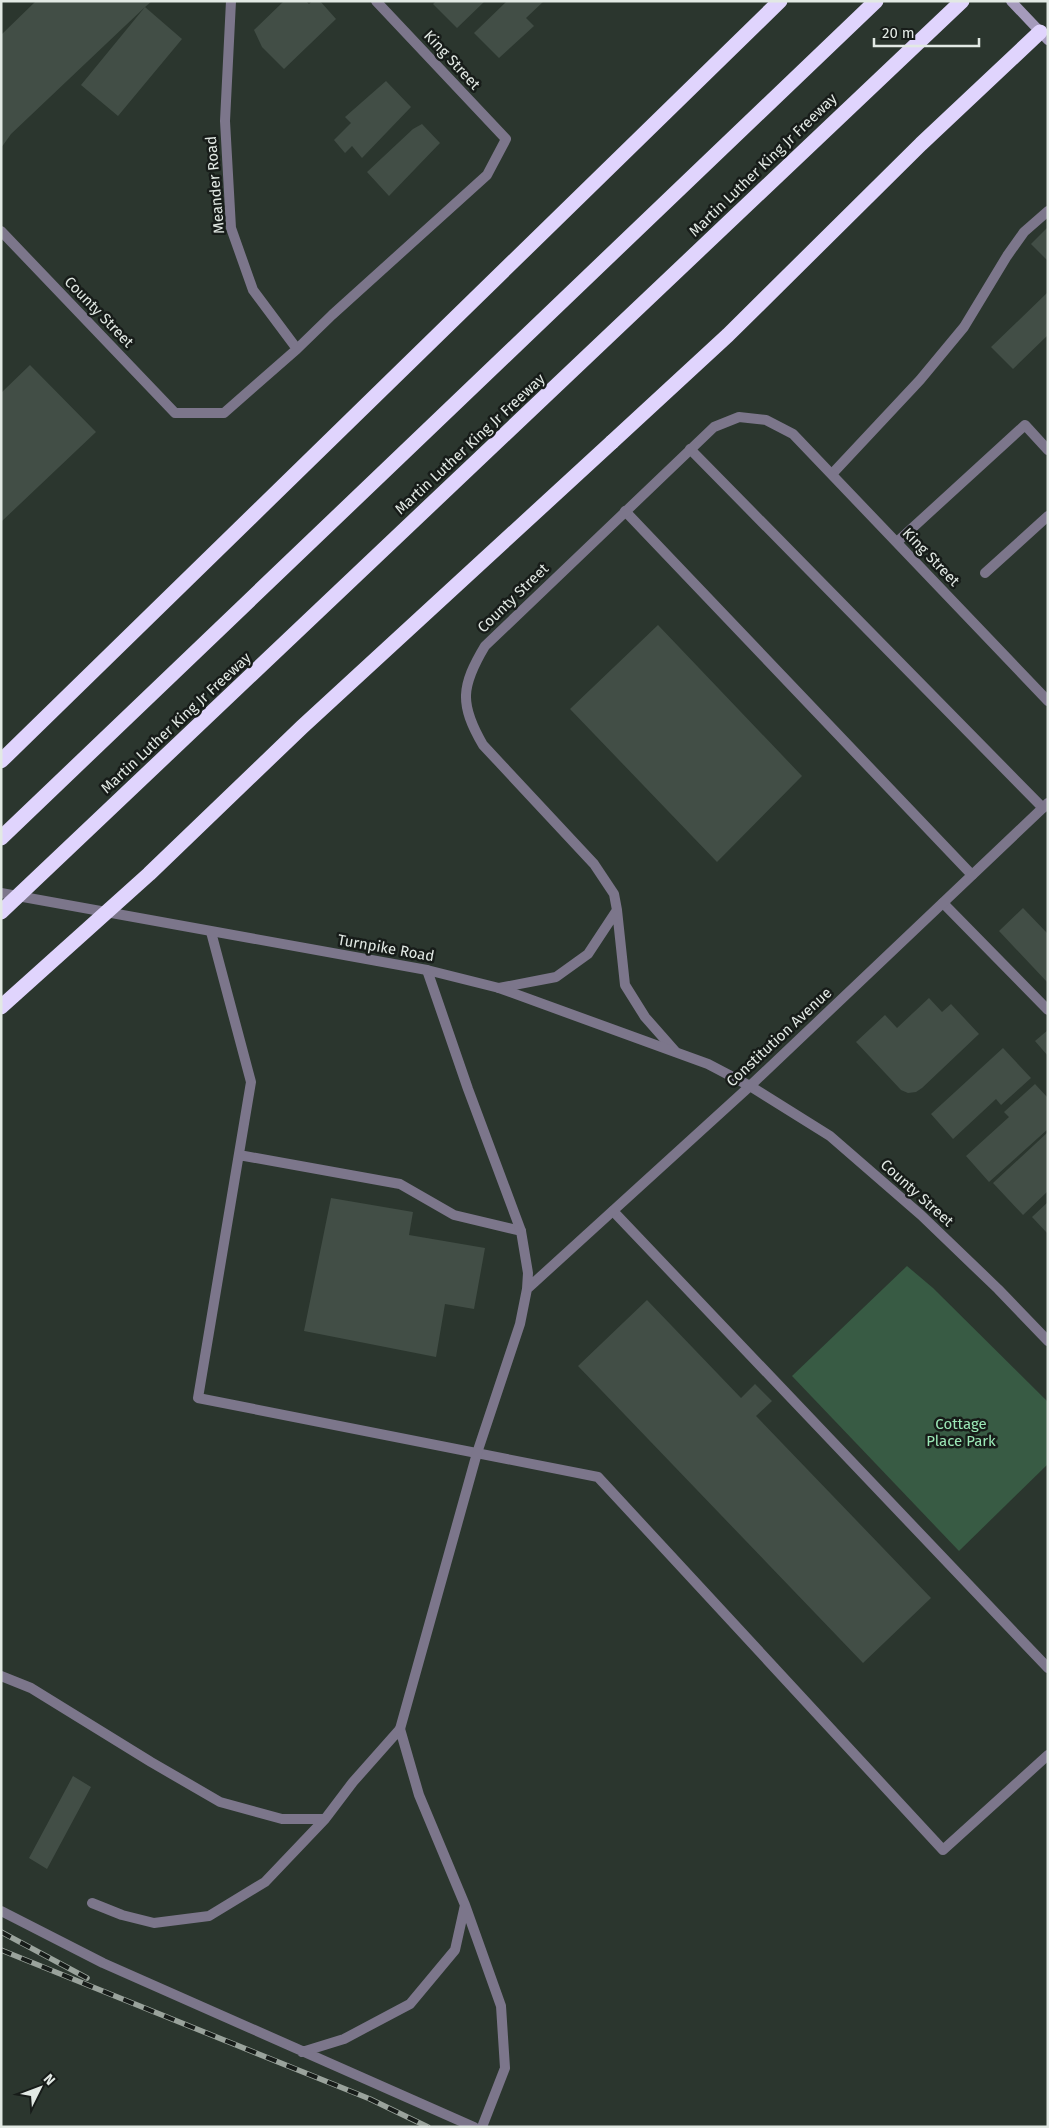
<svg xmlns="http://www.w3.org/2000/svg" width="1049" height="2128" viewBox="0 0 1049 2128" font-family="'Fira Sans',sans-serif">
<rect width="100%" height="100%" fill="#2b362e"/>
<path fill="#385b44" d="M907,1266L933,1288L1048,1402V1464L959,1551L792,1376Z"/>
<path fill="#424e46" d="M36,1H152L145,7L182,39L118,116L81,85L145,7L11,134L1,148V35Z
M284,1H306L309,4L312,1H320L336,19L284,69L262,47L254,30Z
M436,1H485L457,28L433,4Z
M507,1H544L526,18L534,26L499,58L474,33Z
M386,81L411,107L362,158L352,146L345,153L334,140L351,123L345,117Z
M422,124L440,143L389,196L367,172L413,129Z
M1048,227V261L1031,244Z
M1048,292V335L1013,369L991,347Z
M30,365L96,432L1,522V393Z
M658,625L802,776L717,862L570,709Z
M1023,908L1048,934V983L999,931Z
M929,998L942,1012L951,1004L979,1034L922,1088L916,1092L908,1093L901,1090L856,1042L885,1015L897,1028Z
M1048,1030V1056L1035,1041Z
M1003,1048L1031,1078L1001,1105L996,1099L953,1139L931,1114Z
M1035,1084L1048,1098V1129L989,1182L966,1156L1009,1117L1004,1112Z
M1048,1132V1191L1023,1215L993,1183Z
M331,1198L413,1212L409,1235L485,1248L474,1309L445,1304L436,1357L304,1331Z
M1048,1202V1234L1032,1217Z
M647,1300L741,1398L755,1384L772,1401L756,1416L931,1598L863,1663L578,1366Z
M73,1776L91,1787L47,1869L29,1858Z"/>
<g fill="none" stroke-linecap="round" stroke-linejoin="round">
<path stroke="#7c768b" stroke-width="10" d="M690,449L1043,808
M832,474L920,380L964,327L1007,256L1024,232L1048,211
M625,511L972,875
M897,542L1025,425L1048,450
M985,573L1048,516
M943,903L1048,1010
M211,932L251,1082L198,1398L598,1477L943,1850L1048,1755
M239,1155L400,1184L454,1215L521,1231
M613,1211L1048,1668
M1,1676L31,1688L151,1762L220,1802L282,1819H325
M400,1729L419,1795L465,1905L501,2006L505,2068L482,2127
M92,1903L122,1915L154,1923L209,1916L265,1882L325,1819L353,1782L400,1729
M1,1911L103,1963L474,2127
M302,2052L344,2039L410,2004L455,1950L465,1905"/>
<path stroke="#7c768b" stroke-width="10" d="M231,1L225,121L231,228L253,290L297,349
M1,231L175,413H224L297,349L332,315L487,175L506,139L376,1
M617,910L614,894L594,864L483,745C459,704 461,686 485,646L714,427L739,417L766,420L793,434L1048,701
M499,988L556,977L588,954L617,910L625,985L645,1017L675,1051
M527,1289L750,1086
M400,1729L477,1453L520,1324L527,1289L528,1273L521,1231L468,1089L427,970"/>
<path stroke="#7c768b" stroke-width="10" d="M1,893L427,970L499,988L708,1064L750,1086L830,1136L921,1215L998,1289L1048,1341
M750,1086L1048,803"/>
<path stroke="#a59bbc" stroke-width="10" d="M1011,1L1048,40"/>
<path stroke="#e0d4fd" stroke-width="15" d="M612,442L728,335L921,144L1040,32
M1,761L780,1
M1,838L876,1"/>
<defs>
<path id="rail" d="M1,1932L87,1978
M1,1950L370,2099L428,2127"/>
</defs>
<use href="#rail" stroke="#9aa39c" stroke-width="5.5"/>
<use href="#rail" stroke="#171c19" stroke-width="4" stroke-dasharray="11" stroke-linecap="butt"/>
<path stroke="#e0d4fd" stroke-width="15" d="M1,912L962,1
M1,1007L149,874L302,727L612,442"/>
</g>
<g text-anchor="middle" stroke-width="5" stroke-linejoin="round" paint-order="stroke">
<g font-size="15" fill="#e2e9e4" stroke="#171c19">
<text transform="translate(452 60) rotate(47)" y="5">King Street</text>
<text transform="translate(763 165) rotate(-44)" y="5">Martin Luther King Jr Freeway</text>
<text transform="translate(215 185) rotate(-95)" y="5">Meander Road</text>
<text transform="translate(99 312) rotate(46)" y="5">County Street</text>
<text transform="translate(470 444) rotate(-43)" y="5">Martin Luther King Jr Freeway</text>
<text transform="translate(931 557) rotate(46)" y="5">King Street</text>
<text transform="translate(513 598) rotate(-44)" y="5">County Street</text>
<text transform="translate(176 723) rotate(-43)" y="5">Martin Luther King Jr Freeway</text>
<text transform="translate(386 948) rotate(10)" y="5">Turnpike Road</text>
<text transform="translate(779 1037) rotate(-43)" y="5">Constitution Avenue</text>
<text transform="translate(917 1193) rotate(42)" y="5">County Street</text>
</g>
<g font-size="15" fill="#9be7b6" stroke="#171c19">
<text x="961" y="1429">Cottage<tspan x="961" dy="17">Place Park</tspan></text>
</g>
</g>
<rect width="1049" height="2128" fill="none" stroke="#e2e9e4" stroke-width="5"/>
<g transform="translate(40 2088) rotate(48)" stroke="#171c19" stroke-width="4" paint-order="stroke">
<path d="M0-4L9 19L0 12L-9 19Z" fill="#e2e9e4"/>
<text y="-8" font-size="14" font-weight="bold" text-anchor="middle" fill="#e2e9e4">N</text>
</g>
<path d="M874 38v8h105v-8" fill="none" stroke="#e2e9e4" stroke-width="2.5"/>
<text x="882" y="38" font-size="15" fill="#e2e9e4" stroke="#171c19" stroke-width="4" paint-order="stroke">20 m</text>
</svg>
